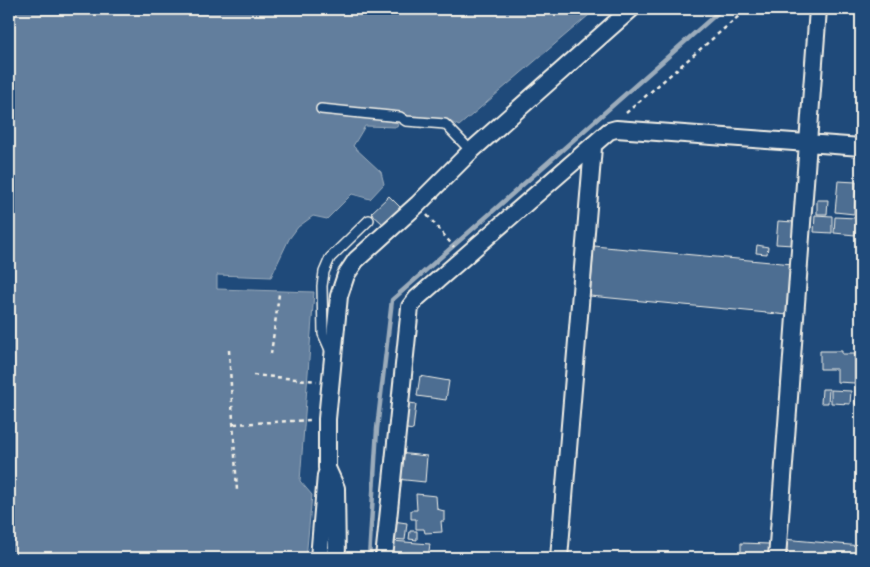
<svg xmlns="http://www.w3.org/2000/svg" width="870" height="567" viewBox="0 0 870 567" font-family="'Gochi Hand',sans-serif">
<rect width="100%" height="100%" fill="#1f4a7a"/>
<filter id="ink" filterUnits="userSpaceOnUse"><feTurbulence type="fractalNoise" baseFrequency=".02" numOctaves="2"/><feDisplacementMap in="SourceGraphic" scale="10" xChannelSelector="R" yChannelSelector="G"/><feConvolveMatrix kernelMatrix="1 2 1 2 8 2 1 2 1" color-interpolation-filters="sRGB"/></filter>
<g filter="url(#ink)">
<path fill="#627e9d" stroke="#9cacbb" d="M9,9H596L459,126L445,119L400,116L397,127L365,126L353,146L381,172L384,184L370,199L352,194L327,219L313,216L298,227L289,239L271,277L217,275V289L314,292L300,481L312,495L306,558H9Z"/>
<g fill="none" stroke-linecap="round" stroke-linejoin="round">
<path stroke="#9cacbb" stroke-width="4.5" d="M369,558L377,429L392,300L722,9"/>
</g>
<path fill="#4d6e92" stroke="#f4f1e8" d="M838,181L856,182L854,214L835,212Z
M389,196L401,208L384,225L371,213Z
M817,200H828L827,214H817Z
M815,215L832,216V233L814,232Z
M835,217L856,218L855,235L834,233Z
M858,218H861V235H857Z
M778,221L794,222L793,245L776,244Z
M757,245L768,247L767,254L756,253Z
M594,246L793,264L788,315L590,296Z
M820,351H842V354H855V383L837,382V369H820Z
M857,365H861V376H857Z
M420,376L449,381L446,400L417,396Z
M856,379H861V405L855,404Z
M822,389H829L828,403H821Z
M831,390L851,391L850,404L831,403Z
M404,402L416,404L413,430L401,428Z
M398,453L427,456L425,482L396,479Z
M416,494L436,496L437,509L444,511V521H441L442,532L425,533L424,529H416V519H411V510H417Z
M393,521L407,523L405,540L391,539Z
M410,531H417V540L409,539Z
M783,539L861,546V558H781Z
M392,541L430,544L428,558H391Z
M741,543L769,544L768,558H738V553H741Z"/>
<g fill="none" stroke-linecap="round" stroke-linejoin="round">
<defs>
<path id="lane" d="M321,109L400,117L406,121L445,124L471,151
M331,352L323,334L322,286L324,272L330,258L369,220"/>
<path id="street" d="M319,558L326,475
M337,558L336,488L327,468V419L339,296L346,275L356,260L418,204L471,151L631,9
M384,558L410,307L417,298L609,131L616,129L861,147
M559,558L593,147
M777,558L818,9"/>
</defs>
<use href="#lane" stroke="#f4f1e8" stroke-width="12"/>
<use href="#street" stroke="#f4f1e8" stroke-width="20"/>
<path stroke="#f4f1e8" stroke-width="2.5" stroke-dasharray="4 4" stroke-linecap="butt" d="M626,113L747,9
M427,215L454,247
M229,350L237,491
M271,354L279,294
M253,375L317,381
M234,424L311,420"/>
<use href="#lane" stroke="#1f4a7a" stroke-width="9"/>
<use href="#street" stroke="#1f4a7a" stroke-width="16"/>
</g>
</g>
<rect width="870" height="567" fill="none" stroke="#1f4a7a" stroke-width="30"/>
<rect x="15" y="15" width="840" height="537" fill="none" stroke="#f4f1e8" stroke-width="2" filter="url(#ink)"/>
</svg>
